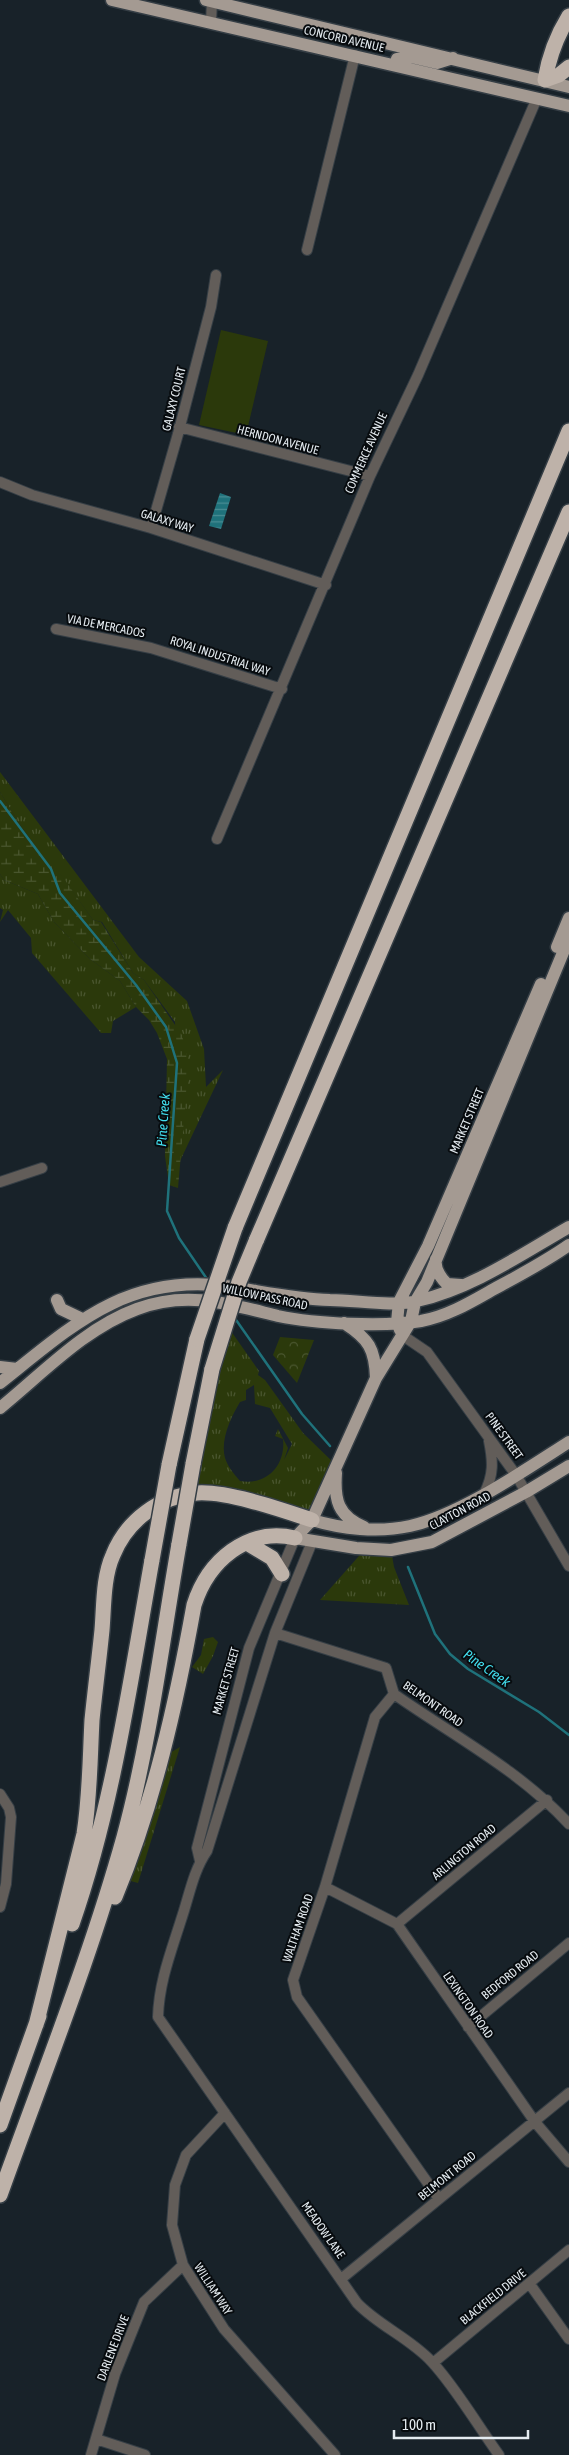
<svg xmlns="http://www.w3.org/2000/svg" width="569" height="2455" viewBox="0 0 569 2455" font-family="'Asap Condensed',sans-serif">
<defs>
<pattern id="grass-tufts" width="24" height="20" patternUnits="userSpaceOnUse" patternTransform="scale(1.25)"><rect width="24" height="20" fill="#2b390b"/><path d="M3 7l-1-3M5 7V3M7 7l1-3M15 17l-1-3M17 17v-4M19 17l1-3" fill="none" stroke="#4a562f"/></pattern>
<pattern id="forest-crowns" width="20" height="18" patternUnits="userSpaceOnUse" patternTransform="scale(1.25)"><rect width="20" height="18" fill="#2b390b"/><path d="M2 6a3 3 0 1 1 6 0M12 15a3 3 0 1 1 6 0" fill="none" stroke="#4a562f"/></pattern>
<pattern id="wetland-marsh" width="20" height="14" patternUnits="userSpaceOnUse" patternTransform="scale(1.25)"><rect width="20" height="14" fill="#2b390b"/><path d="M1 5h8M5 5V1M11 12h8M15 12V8" fill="none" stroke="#4a562f"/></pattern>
<pattern id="water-rules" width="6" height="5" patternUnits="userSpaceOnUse" patternTransform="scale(1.25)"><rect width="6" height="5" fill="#1f727b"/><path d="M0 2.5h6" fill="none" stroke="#4a8d94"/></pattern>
</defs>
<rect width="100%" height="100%" fill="#182229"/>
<path fill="url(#grass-tufts)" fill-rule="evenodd" d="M0,772L139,957L187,1001L204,1049L206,1087L223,1070L180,1161L175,1022L144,980L133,973L102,922L93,920L55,867L51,869L21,826L0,792Z
M0,874L4,880L38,894L54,922L90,959L120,981L136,1007L113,1021L111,1033H101L32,953L31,938L8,910L0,922L3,910L0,908Z
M226,1324L259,1371L258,1375L265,1380L303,1433L337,1466L312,1520L187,1495ZM254,1385L255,1404L270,1408L292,1444L284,1460L288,1448L278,1429L275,1436L283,1439C286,1465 267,1486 240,1481C234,1474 228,1467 225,1458C220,1440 231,1417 240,1402L246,1400V1390Z
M366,1548L391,1550L394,1567L409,1605L320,1600Z
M213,1637L218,1642L213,1656L203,1674L192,1667L201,1655L204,1639Z
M180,1747L138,1883L127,1880L139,1858L151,1798L163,1757Z"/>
<path fill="url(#forest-crowns)" d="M280,1337L314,1340L297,1383L273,1355Z"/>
<path fill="url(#wetland-marsh)" d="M0,792L21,826L51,869L55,866L93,920L101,922L133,973L144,980L182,1035L187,1055V1085L178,1188L169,1185L165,1156L167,1059L157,1033L149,1020L136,1007L120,981L90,959L54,922L38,894L4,880L0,874Z"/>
<path fill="#2b390b" d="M221,330L268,341L246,435L199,425Z"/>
<path fill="url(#water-rules)" d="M220,493L231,497L221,529L209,526Z"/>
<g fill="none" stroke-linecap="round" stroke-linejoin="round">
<path stroke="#1f727b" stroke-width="2.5" d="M0,801L51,869L60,893L136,985L166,1027L177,1063L167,1211L179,1238L209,1282
M234,1317L302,1414L330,1446
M408,1567L435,1634L450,1654L468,1669L539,1712L569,1735"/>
<defs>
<path id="minor" d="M211,23L212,0
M307,250L355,55
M179,427L370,476
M0,482L32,495L151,528L326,585
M151,528L178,434L211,307L216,275
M56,629L151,648L282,689
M217,839L370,476L418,375L537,98
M0,1182L42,1168
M402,1335L427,1352L487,1435L516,1475L569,1566
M484,1494C494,1475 493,1461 489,1441
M312,1542L275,1633L207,1851C193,1871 189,1897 181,1920C171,1952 159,1982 158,2017L357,2303C379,2326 410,2338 432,2362C456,2388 478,2426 499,2455
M275,1633L386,1668L394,1694C454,1736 519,1770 569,1824
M394,1694L375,1717L325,1887L293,1980L297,1997L439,2199
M0,1794L9,1808L11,1817L6,1884L0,1907
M200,1861L197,1848L249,1648L295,1538
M325,1887L397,1924L535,2122L569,2162
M397,1924L547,1800
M468,2027L569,1943
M225,2113L186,2155L175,2185L172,2225L183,2265L224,2329L335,2455
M341,2279L569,2093
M529,2283L569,2339
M433,2363L569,2250
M96,2439L145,2455
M91,2455L115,2374L144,2302L183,2265"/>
<path id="major" d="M112,0L569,106
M206,0L569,87
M395,65L397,59L411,57L437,63L453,58
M569,938L427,1282L415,1302L411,1321L376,1378L312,1520L295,1538L356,1548L391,1550L432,1542L526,1492L569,1466
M557,947L569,918
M436,1259C434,1269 440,1277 447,1284L461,1285
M57,1300L61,1309L82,1319
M344,1323C369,1339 375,1349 376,1378
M400,1330L397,1322L399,1302L428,1246L541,984
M0,1367L17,1369
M0,1383C72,1326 125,1274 225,1286C260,1291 294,1299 330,1300C356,1300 392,1307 417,1301C473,1288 520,1255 569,1227
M0,1408C43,1373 85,1328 137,1309C187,1290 229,1304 278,1316C316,1324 384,1327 421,1321C448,1316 471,1302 494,1289C520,1275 545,1262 569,1245
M336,1473C334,1500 338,1516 364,1527
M312,1520C342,1529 378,1533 410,1526C460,1515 525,1470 569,1442"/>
<path id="highway" d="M569,16C556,37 549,56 545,80L559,75L569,67
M235,1228L569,431
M256,1241L569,512
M193,1464L212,1369
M169,1465L197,1339
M247,1543L272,1558L282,1574
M115,1897C154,1803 176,1705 194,1605C208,1561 247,1527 295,1538
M72,1924C113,1806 130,1683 152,1560
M36,2025L84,1834C90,1796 90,1758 92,1720C95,1690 99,1660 102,1630C104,1606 103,1577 113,1555C127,1520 160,1496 197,1493C228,1491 282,1510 312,1520
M0,2125L39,2016
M0,2195C42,2077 90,1959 124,1837C150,1741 162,1641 179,1544"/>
</defs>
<use href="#minor" stroke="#353e45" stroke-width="12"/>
<use href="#major" stroke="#353e45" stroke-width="15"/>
<use href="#highway" stroke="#353e45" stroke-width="18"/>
<use href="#minor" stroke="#625d59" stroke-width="10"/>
<use href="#major" stroke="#a49a92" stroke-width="12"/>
<use href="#highway" stroke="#beb2a9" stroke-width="15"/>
<defs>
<path id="highway-bridge" d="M197,1339L235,1228
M212,1369L239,1282L256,1241
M179,1544L193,1464
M152,1560L169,1465"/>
</defs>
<use href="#highway-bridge" stroke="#353e45" stroke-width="18" stroke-linecap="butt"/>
<use href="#highway-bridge" stroke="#beb2a9" stroke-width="15"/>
</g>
<g text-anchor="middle" stroke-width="4" stroke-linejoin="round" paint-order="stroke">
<g font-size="12" fill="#e4ebf0" stroke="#070b0e">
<text transform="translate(344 39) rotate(13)" y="4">CONCORD AVENUE</text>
<text transform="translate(174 399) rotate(-76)" y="4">GALAXY COURT</text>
<text transform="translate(278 440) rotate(15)" y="4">HERNDON AVENUE</text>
<text transform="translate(366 453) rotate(-66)" y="4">COMMERCE AVENUE</text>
<text transform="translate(167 521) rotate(17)" y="4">GALAXY WAY</text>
<text transform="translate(106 626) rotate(11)" y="4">VIA DE MERCADOS</text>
<text transform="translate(220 656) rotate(18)" y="4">ROYAL INDUSTRIAL WAY</text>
<text transform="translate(467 1121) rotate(-67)" y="4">MARKET STREET</text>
<text transform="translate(265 1297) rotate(12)" y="4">WILLOW PASS ROAD</text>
<text transform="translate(504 1436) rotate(54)" y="4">PINE STREET</text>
<text transform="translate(460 1511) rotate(-28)" y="4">CLAYTON ROAD</text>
<text transform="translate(226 1681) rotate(-74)" y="4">MARKET STREET</text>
<text transform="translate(433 1704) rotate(35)" y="4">BELMONT ROAD</text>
<text transform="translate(464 1852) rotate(-40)" y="4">ARLINGTON ROAD</text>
<text transform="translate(298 1928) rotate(-71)" y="4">WALTHAM ROAD</text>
<text transform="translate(510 1975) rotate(-39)" y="4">BEDFORD ROAD</text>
<text transform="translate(468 2005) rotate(55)" y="4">LEXINGTON ROAD</text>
<text transform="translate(447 2176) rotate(-39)" y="4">BELMONT ROAD</text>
<text transform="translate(323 2230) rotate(55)" y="4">MEADOW LANE</text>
<text transform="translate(213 2289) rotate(57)" y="4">WILLIAM WAY</text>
<text transform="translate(493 2297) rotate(-39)" y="4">BLACKFIELD DRIVE</text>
<text transform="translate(113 2348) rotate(-69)" y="4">DARLENE DRIVE</text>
</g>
<g font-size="14" font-style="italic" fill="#42deee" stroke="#070b0e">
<text transform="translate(163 1120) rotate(-86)" y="5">Pine Creek</text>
<text transform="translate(487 1668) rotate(35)" y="5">Pine Creek</text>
</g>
</g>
<path d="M394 2430v8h134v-8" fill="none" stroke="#e4ebf0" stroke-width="2.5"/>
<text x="402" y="2430" font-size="15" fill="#e4ebf0" stroke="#070b0e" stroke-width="4" paint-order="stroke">100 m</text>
</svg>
